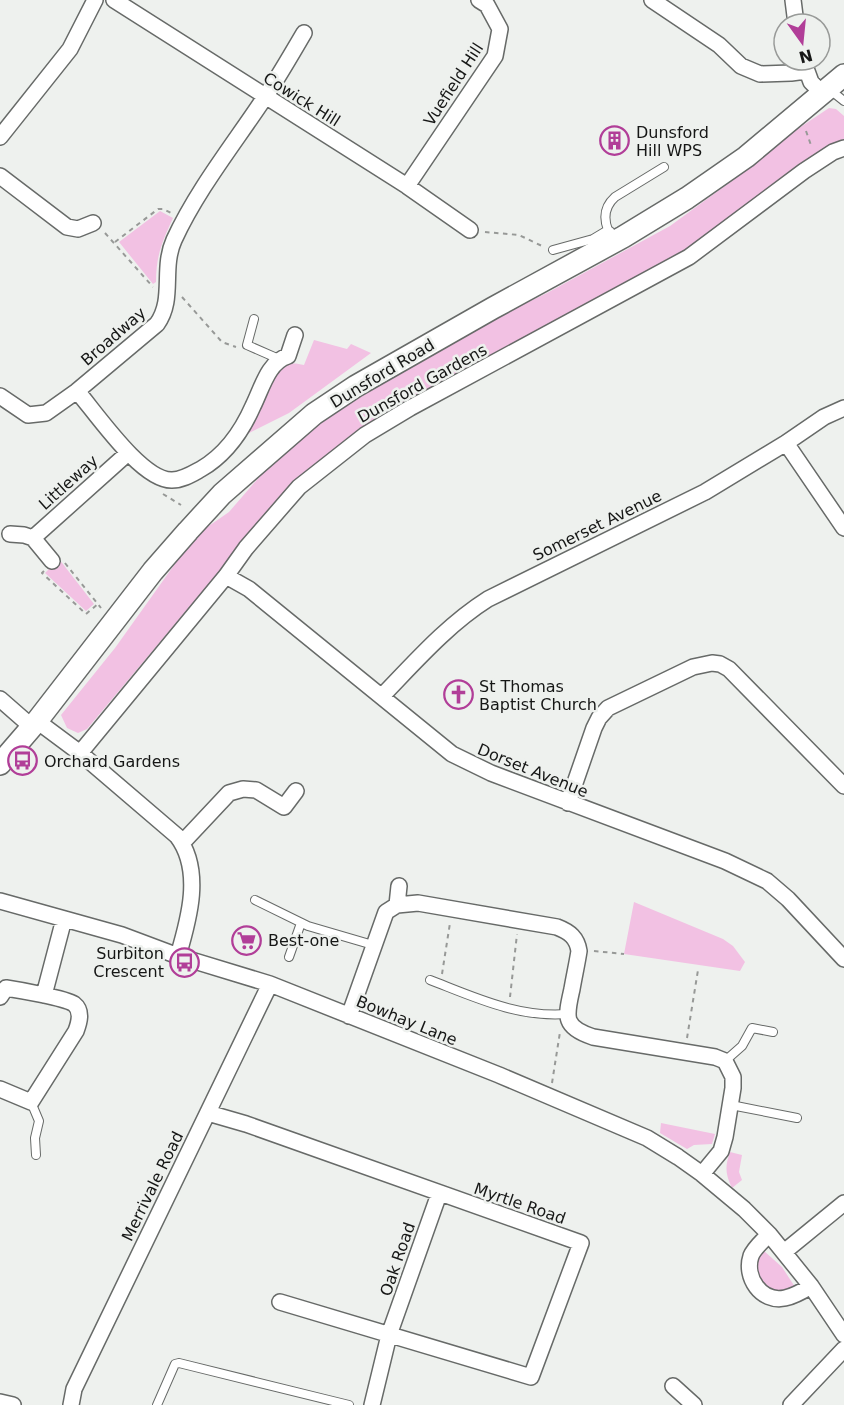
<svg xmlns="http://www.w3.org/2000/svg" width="844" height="1405" viewBox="0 0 844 1405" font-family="'DejaVu Sans',sans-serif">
<rect width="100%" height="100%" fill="#eef1ee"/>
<path fill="#f2c1e3" d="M829,108L836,109L844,116V141L805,160L703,242L383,418L238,549L87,729L78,733L67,728L61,715L115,648L187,547L203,530L229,512L281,452L339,406L456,337L547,293L670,226L733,180L796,130Z
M160,211L173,218C162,242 156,256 156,282L153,284L119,242Z
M314,340L347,349L351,344L371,353L289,413L247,434C254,422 274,375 281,368C289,362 295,363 304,365Z
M59,559L94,604L86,611L45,573Z
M634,902L723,939L733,946L745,962L740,971L624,954Z
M661,1123L715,1134L712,1144L694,1145L687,1149L660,1133Z
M730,1152L742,1155L739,1172L742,1180L732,1188C725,1174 725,1166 730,1152Z
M761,1251H764L782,1267L795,1287C766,1301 750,1278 761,1251Z"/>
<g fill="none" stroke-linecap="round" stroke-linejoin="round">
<defs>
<path id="service" d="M829,89L844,101
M608,230C603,217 605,206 615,197L664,167
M553,250L593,239L608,230L610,231
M254,319L247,345L279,359
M255,900L308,926L373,945
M289,957L301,923
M430,980C474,997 518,1018 567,1014
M725,1061L742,1046L752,1028L773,1032
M31,1102L39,1121L35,1138L36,1155
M731,1105L797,1118
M157,1405L175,1364L179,1363L349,1405"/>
<path id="minor" d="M114,0L407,186L470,230
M652,0L719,45L741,66L760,74L791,73L806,71
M793,0L796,24
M803,60L811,82L822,93
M0,137L70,49L95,0
M0,176L67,227L78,229L93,223
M407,186L495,56L500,29L487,5L479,0
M77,391C96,413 142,481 172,480C183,480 192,474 201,469C225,455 242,431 253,406C262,388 268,362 288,356L295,335
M0,396L28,415L46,413L77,391L157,324C175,299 161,269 174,240C197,190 233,145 263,100C278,78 291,55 304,33
M786,443L844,528
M10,534L24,535L33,538
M52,561L33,538L128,453
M226,576L249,589L452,754L491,773L725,861L767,881L788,899L844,959
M382,696C415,662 447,625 488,599L705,492L786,443L824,417L844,408
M0,699L32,727
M37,721L80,753L226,576L246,548L299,487L365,435L410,408L689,257L804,171L833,152L844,148
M80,753L177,836C203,870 189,919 178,956
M568,803L594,728L599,718L608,708L693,667L712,663L720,664L729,669L844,786
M183,842L229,793L243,789L256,790L284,807L296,791
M0,901L122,935L178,956L270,984L499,1075L647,1138L678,1157L702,1174L744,1209L769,1234L811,1286L844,1335
M397,905L418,903L557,927C570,932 577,938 579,951C577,964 574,977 572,989C566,1016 562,1027 593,1037L715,1057L725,1061L733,1077V1088L725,1137L721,1151L702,1174
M44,995L64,919
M0,997L6,988C19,990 65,998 74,1004C83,1011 79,1023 76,1031L31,1102L0,1089
M349,1016L386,912L397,905L399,886
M208,1113L246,1124L581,1243L531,1377L280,1302
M769,1234C764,1240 754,1248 751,1256C744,1277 761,1303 785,1298C795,1296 803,1291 811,1286
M784,1252L844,1203
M673,1386L694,1405
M0,1402L13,1405
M71,1405L74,1389L270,984
M372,1405L389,1335L439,1194
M791,1405L844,1349"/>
<path id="secondary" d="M0,764L37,721L153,571L188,531L222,494L314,414L356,386L493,308L623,237L687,198L746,157L844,75"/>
</defs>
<use href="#service" stroke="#676a68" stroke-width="10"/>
<use href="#minor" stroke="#676a68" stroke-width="18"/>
<use href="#secondary" stroke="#676a68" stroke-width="24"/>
<path stroke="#979997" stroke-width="2" stroke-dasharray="4.5 4.5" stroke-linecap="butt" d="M806,131L812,148
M485,232L519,235L542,246
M105,233L153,287
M115,242L158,209H163L171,213
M182,297L222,342L236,347
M163,494L181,505
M65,563L101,608
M44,571L42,573L86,614L98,604
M594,951L624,954
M442,974L450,923
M510,997L517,934
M687,1038L698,970
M552,1083L560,1032"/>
<use href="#service" stroke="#fff" stroke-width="8"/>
<use href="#minor" stroke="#fff" stroke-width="15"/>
<use href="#secondary" stroke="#fff" stroke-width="21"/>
</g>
<defs>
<symbol id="building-ring" viewBox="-11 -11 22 22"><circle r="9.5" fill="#eef1ee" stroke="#b13e98" stroke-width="1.5"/><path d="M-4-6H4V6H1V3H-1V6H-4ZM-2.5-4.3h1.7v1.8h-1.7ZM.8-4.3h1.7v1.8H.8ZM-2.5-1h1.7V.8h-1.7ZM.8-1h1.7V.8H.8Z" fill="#b13e98"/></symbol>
<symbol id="church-ring" viewBox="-11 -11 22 22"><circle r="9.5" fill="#eef1ee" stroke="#b13e98" stroke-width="1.5"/><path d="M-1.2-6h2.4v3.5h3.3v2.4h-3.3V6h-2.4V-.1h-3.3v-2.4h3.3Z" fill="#b13e98"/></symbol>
<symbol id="bus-ring" viewBox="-11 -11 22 22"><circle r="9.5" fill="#eef1ee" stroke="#b13e98" stroke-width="1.5"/><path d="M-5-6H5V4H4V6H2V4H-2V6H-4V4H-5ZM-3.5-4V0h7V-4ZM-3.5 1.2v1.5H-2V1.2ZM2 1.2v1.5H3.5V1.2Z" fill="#b13e98"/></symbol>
<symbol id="supermarket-ring" viewBox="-11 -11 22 22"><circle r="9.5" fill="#eef1ee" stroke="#b13e98" stroke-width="1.5"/><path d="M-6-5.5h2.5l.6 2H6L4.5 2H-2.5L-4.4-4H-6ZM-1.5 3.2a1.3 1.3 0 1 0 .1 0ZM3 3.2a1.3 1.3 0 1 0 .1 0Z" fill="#b13e98"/></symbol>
</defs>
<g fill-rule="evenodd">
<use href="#building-ring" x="598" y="124" width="33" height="33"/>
<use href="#church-ring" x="442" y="678" width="33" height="33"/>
<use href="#bus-ring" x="6" y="744" width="33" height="33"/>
<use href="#supermarket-ring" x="230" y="924" width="33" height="33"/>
<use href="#bus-ring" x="168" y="946" width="33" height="33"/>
</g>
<g text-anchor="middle" stroke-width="5" stroke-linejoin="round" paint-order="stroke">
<g font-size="16" fill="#161716" stroke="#eef1ee">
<text transform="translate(453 84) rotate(-57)" y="6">Vuefield Hill</text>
<text transform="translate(302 99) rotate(32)" y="6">Cowick Hill</text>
<text transform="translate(113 336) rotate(-41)" y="6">Broadway</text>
<text transform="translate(382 373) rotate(-31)" y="6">Dunsford Road</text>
<text transform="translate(422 383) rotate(-29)" y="6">Dunsford Gardens</text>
<text transform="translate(68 482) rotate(-42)" y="6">Littleway</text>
<text transform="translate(597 525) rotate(-26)" y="6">Somerset Avenue</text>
<text transform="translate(533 770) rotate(22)" y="6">Dorset Avenue</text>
<text transform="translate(407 1020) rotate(22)" y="6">Bowhay Lane</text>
<text transform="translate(152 1186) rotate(-64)" y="6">Merrivale Road</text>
<text transform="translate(520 1203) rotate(19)" y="6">Myrtle Road</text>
<text transform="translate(397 1259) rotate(-71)" y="6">Oak Road</text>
</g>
<g font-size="16" fill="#161716" stroke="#eef1ee" text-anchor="start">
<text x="636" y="138">Dunsford<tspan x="636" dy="18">Hill WPS</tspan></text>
<text x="479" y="692">St Thomas<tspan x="479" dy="18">Baptist Church</tspan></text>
<text x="44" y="767">Orchard Gardens</text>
<text x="268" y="946">Best-one</text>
<text x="164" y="959" text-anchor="end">Surbiton<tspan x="164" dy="18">Crescent</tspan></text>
</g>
</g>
<g transform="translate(802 42) rotate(165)"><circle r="28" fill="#eef1ee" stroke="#989a98" stroke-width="1.5"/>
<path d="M0-4.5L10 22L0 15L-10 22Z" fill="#b13e98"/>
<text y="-9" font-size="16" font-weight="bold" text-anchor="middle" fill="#161716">N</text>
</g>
</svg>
